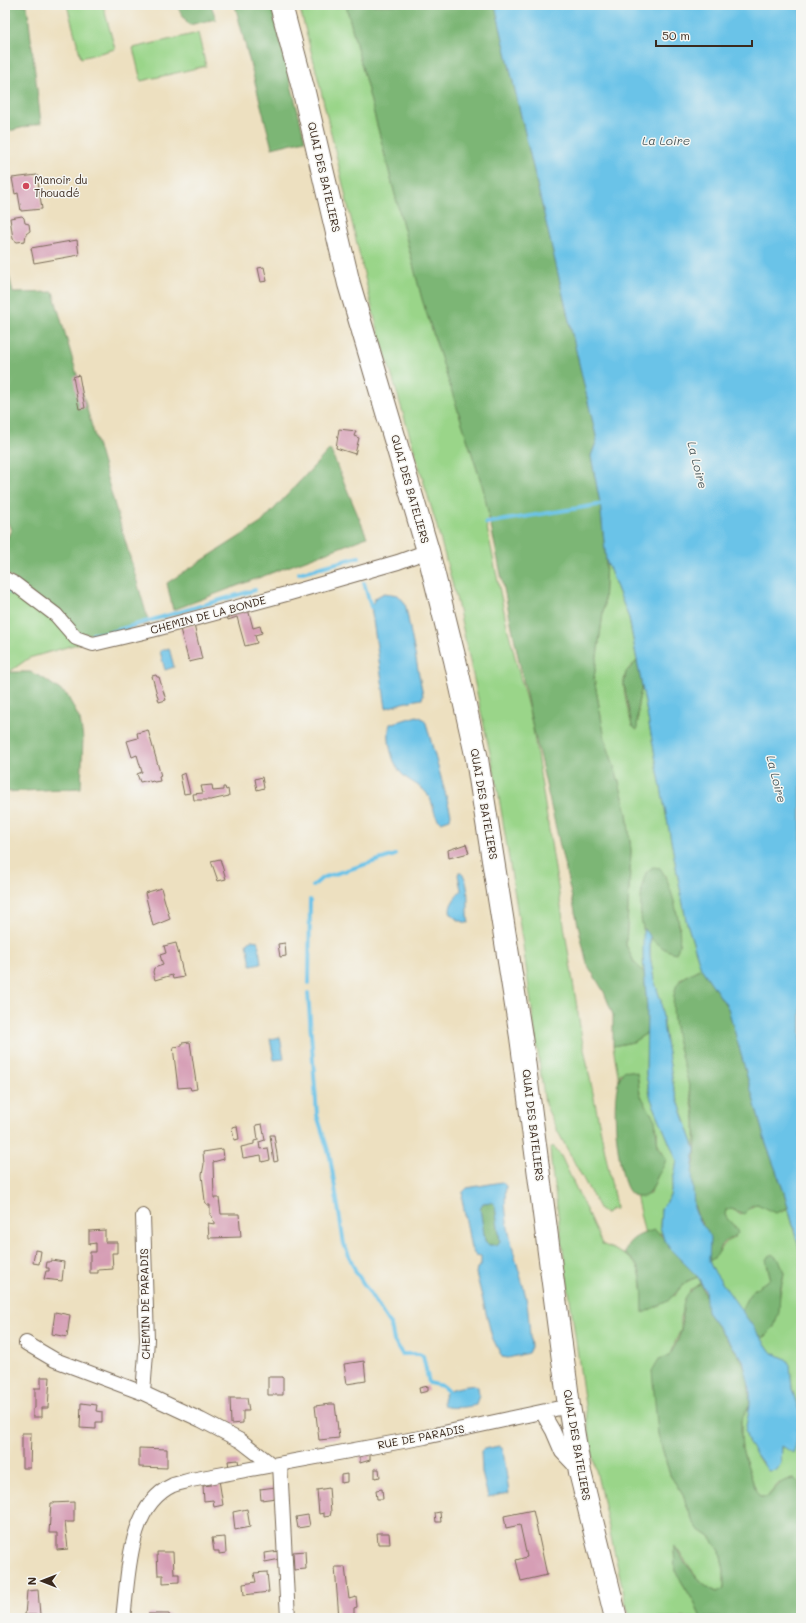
<svg xmlns="http://www.w3.org/2000/svg" width="806" height="1623" viewBox="0 0 806 1623" font-family="Mali,sans-serif">
<rect width="100%" height="100%" fill="#f6f6f2"/>
<filter id="ink" filterUnits="userSpaceOnUse"><feTurbulence type="fractalNoise" baseFrequency=".025" numOctaves="2"/><feDisplacementMap in="SourceGraphic" scale="8" xChannelSelector="R" yChannelSelector="G"/><feConvolveMatrix kernelMatrix="1 2 1 2 8 2 1 2 1" color-interpolation-filters="sRGB"/></filter>
<filter id="wash" filterUnits="userSpaceOnUse"><feTurbulence type="fractalNoise" baseFrequency=".012" numOctaves="4" result="noise"/><feDisplacementMap in="SourceGraphic" scale="16" xChannelSelector="R" yChannelSelector="G"/><feGaussianBlur stdDeviation="0.9" result="paint"/><feColorMatrix in="noise" values="0 0 0 0 0 0 0 0 0 0 0 0 0 0 0 0 0 1.4 0 .05"/><feComposite in="paint" operator="in"/></filter>
<g filter="url(#wash)">
<rect width="100%" height="100%" fill="#ede0c0"/>
<path fill="#9ad589" stroke="#6a8054" d="M67,5H103L115,49L81,58Z
M299,5H346L422,299L483,488L489,514L486,523L507,626L532,723L582,1039L615,1201L616,1209H610L606,1214L600,1210L557,1130L545,1104L523,945L497,785L456,597L436,523L374,316L317,74Z
M198,33L206,66L141,81L133,48Z
M606,560L629,618L637,661C634,664 628,668 626,673C620,685 629,713 632,726L638,722V703L642,686L686,920L701,968L680,979L687,1076L695,1120V1149L674,1089L664,1030L661,1001L654,980L650,956V936L657,943L680,927L666,875L642,885C642,900 642,914 643,929C645,943 643,958 644,972L634,962L626,945L631,851L627,813L619,782L605,739L594,678L604,606Z
M5,579L84,642L29,658L9,672H5Z
M647,1033L646,1075L651,1099L677,1161L670,1196L661,1209L660,1227L663,1236L660,1233L649,1232L645,1235L636,1195L639,1197L650,1194L658,1175L663,1152C653,1141 660,1136 656,1126C649,1109 638,1097 638,1078L620,1073L619,1081L613,1046L633,1042Z
M553,1146L561,1156L602,1244C627,1256 640,1257 642,1288L675,1296C680,1285 686,1281 698,1277L701,1283L690,1290L681,1317V1329L669,1356L659,1359L656,1403L658,1434L670,1475L683,1495L692,1520L698,1529L710,1537L720,1551L724,1570V1589L717,1592C697,1584 688,1561 674,1546L675,1571L694,1602L701,1618H631L627,1608L591,1448L552,1171L550,1149Z
M757,1204L782,1212L788,1208L801,1255V1490L800,1484L779,1483L767,1497H760L756,1491L742,1449L741,1435V1420L750,1405C745,1437 745,1437 762,1464L781,1463L782,1446L788,1449L796,1445L800,1414L792,1389L790,1365L786,1359L771,1352L762,1339L774,1327L784,1273L767,1265L770,1276L769,1281C751,1289 749,1294 741,1311L713,1270L709,1261C721,1255 721,1242 734,1238L736,1227L729,1222L725,1215L726,1210L732,1209L740,1214Z"/>
<path fill="#7bb675" stroke="#5b704a" d="M5,5H27L41,123L5,132Z
M176,5H211L216,19L189,25Z
M235,5H271L305,140L272,148Z
M346,5H495L597,440L591,456L600,503L606,560L604,606L594,678L605,739L619,782L627,813L631,851L626,945L634,962L644,972L647,1007V1033L633,1042L613,1046V1015L604,992L587,964L532,723L483,488L422,299Z
M5,258L13,293L53,292L149,623L101,636L79,633L5,572V543L11,530L5,516Z
M330,449L367,537L173,610L167,583L261,523Z
M637,661L642,686L638,703L637,730L632,726L624,684L626,672Z
M5,672H30L43,678L67,695L80,720L83,738L81,788L5,792Z
M653,867L660,868C671,882 687,938 676,953C664,951 650,940 644,929C638,920 641,883 646,873C647,871 650,869 653,867Z
M701,968L728,1008L766,1144L784,1192L788,1208L776,1213L757,1204L751,1206L744,1214L732,1209L726,1210L725,1215C729,1222 735,1225 738,1233C734,1238 729,1238 725,1242C717,1249 721,1256 709,1261L707,1230C693,1216 691,1192 692,1173C692,1168 695,1163 695,1158C696,1145 696,1131 695,1118C692,1080 666,1026 675,990C678,977 691,974 701,968Z
M625,1070L637,1073L640,1094L655,1120L658,1147L666,1158C665,1167 658,1173 655,1182C649,1202 631,1202 625,1183C618,1162 607,1084 625,1070Z
M492,1202L495,1206L500,1242L497,1245H489L485,1241L480,1208L483,1203Z
M654,1230C664,1235 686,1266 698,1277L687,1281L668,1301L643,1313C642,1293 646,1264 625,1255C625,1239 641,1234 654,1230Z
M772,1254L780,1261L784,1273L780,1291L779,1312L774,1327L762,1339L741,1311C749,1293 751,1290 769,1280L770,1276L766,1259Z
M701,1283L707,1302V1312L742,1360L748,1377L750,1405L741,1420V1435L742,1449L756,1491L760,1497H767C779,1487 777,1480 795,1479L800,1484L801,1618H701L694,1602L675,1571L674,1546C684,1561 700,1586 717,1592L724,1588V1570L720,1551L710,1537L698,1529L692,1520L683,1495L670,1475L658,1434L652,1371L659,1359L669,1356C674,1348 679,1339 681,1330C686,1306 676,1299 701,1283Z"/>
<path fill="#6bc3e8" stroke="#537683" fill-rule="evenodd" d="M495,5H801V1255L784,1192L766,1144L728,1008L701,968L686,920L629,618L606,560L600,503L591,456L597,440Z
M384,593L398,595L405,603L423,695L422,699L410,701L386,708L371,607L375,598Z
M169,648L174,667L165,670L160,651Z
M417,716L422,718L426,723L451,814L450,819L441,822C433,817 434,803 428,795C422,786 412,783 404,776C392,766 386,739 390,724Z
M459,872C472,877 466,910 469,923C465,923 461,921 457,919C442,911 455,899 461,890L458,875Z
M643,929L650,936V956L654,980L661,1001L664,1030L674,1089L695,1149L692,1172L694,1208L700,1223L707,1230L710,1238L709,1261L713,1270L771,1352L786,1359L790,1365L792,1389L800,1414L796,1445L793,1453L782,1446L781,1463L777,1470L768,1471L749,1444L745,1431L750,1405V1390L743,1360L707,1312L705,1290L698,1277L670,1249L664,1240L660,1227L661,1209L670,1196L677,1161L651,1099L646,1075L647,1007L643,958Z
M251,940L258,941L261,963L251,965L247,943Z
M280,1037L284,1059L274,1060L270,1039Z
M502,1182L506,1186C502,1221 515,1255 524,1289C529,1307 529,1328 531,1347L528,1353L508,1358L502,1357L492,1337L476,1273L477,1268L481,1265V1256L475,1255L471,1248L462,1199L463,1192L467,1188ZM492,1202L495,1206L500,1241L497,1245H489L485,1241L480,1208L483,1203Z
M475,1385L478,1387L479,1395L476,1405C470,1407 449,1409 444,1406C438,1387 463,1387 475,1385Z
M499,1446L503,1449L509,1493L488,1497L482,1473L481,1451L484,1449Z"/>
<g fill="none" stroke-linecap="round" stroke-linejoin="round">
<path stroke="#6bc3e8" stroke-width="4" d="M486,523L604,504
M299,573L359,557
M364,583L371,607
M5,589L22,598
M93,634L107,633L255,590
M313,886L322,878L395,855
M309,983L310,900
M308,993L317,1115L330,1157L344,1244L356,1272L391,1326L394,1341L402,1354H419L423,1356L429,1383L442,1386L451,1394"/>
</g>
<g id="blocks">
<path fill="#d69eb5" d="M37,175L42,209L21,211L18,193L15,194L12,178Z
M22,216L24,218L25,223L29,224L30,231L26,234L25,241L17,242L13,239L10,218Z
M77,240L79,255L34,263L31,248Z
M264,267L267,281L261,282L258,268Z
M79,375L85,408L79,409L73,377Z
M339,429L356,431L354,436L359,438L355,454L336,448Z
M248,609L253,628L260,626L262,633L255,635L257,643L245,646L237,617L228,620L227,616Z
M194,625L202,659L189,662L180,629Z
M156,675L157,677H159L166,700L159,702L152,676Z
M148,730L161,776L159,777L160,781L154,782L153,781L150,782V780L140,782L137,774L142,772L137,755L132,757L127,741L138,738L137,733Z
M185,773L190,793L184,794L180,775Z
M262,777L264,788L257,790L255,779Z
M212,785L213,791L223,790V787H225L226,790L228,789L229,796L211,800H194L193,794L203,793L201,786Z
M466,844L469,853L449,858L448,850Z
M220,859L226,879L218,881L211,861Z
M161,888L170,919L153,926L145,893Z
M176,943L184,977L173,979L172,975L155,980L153,972L154,968L163,965L160,955L166,953L164,946Z
M285,943L286,956L280,957L278,944Z
M190,1042L197,1089L191,1090L190,1087L178,1088L173,1047L182,1046V1043Z
M262,1124L265,1140L259,1142L260,1149L268,1148L270,1160L262,1162L261,1155L243,1158L241,1147L254,1144V1141L258,1140L256,1125Z
M237,1126L239,1139L234,1140L232,1127Z
M270,1135H274L278,1161L274,1162Z
M223,1149L224,1159L213,1162L214,1198H219L221,1214H239L241,1237L209,1238L208,1223L215,1224V1222L213,1221L212,1216L210,1215V1205H207L205,1201L202,1175L204,1164L203,1152Z
M105,1230V1242H117V1253H112L113,1269L98,1270V1273H90V1252H96V1243L89,1244V1231Z
M35,1250L41,1251L39,1264L33,1263Z
M51,1260L64,1262L62,1281L44,1279L46,1271H49V1268H46L47,1262H50Z
M55,1312L70,1315L67,1337L52,1334Z
M364,1361L366,1381L347,1384L344,1364Z
M41,1377H50L48,1408H42V1417H33V1409L35,1408V1388H41Z
M268,1377H283V1395H268Z
M428,1386V1391L420,1393L419,1388Z
M230,1398H247L249,1411H243V1423L231,1424Z
M81,1403L97,1405L96,1411L102,1412V1422H96V1429L80,1428Z
M330,1404H335L339,1438L319,1440L315,1406Z
M22,1433H31L30,1468H22Z
M139,1448L167,1449V1468L139,1467Z
M370,1452V1460L360,1463V1453Z
M238,1460L239,1466L229,1468L228,1461Z
M375,1469H379L380,1477L375,1478Z
M347,1474V1482L341,1483V1475Z
M219,1480L223,1505L214,1507L213,1500L204,1501L203,1486L211,1485V1481Z
M276,1487V1498L261,1500L260,1489Z
M329,1488L331,1512L330,1516L324,1517V1513L319,1514L317,1490Z
M382,1489L383,1499H377L376,1490Z
M74,1502V1522H65L68,1549L57,1550V1533H49L51,1503Z
M247,1509L250,1527L235,1530L233,1512Z
M533,1510L547,1575L521,1581L516,1560L527,1557L520,1525L506,1528L504,1516Z
M440,1512L441,1522H436L435,1513Z
M308,1515L310,1526L298,1528L296,1517Z
M377,1533H389L390,1544H378Z
M225,1537L226,1553L219,1554V1551H214L212,1538Z
M280,1551V1559L265,1562L264,1553Z
M305,1551L306,1569L294,1570L293,1552Z
M157,1552H173L174,1574H179V1582L163,1583V1575H158Z
M335,1567H345L349,1599L356,1597L357,1607L354,1608V1618H339Z
M267,1572L269,1592L244,1595L243,1584L256,1582L254,1573Z
M38,1590L40,1615H25L27,1591Z
M148,1614H169L170,1618H148Z"/>
</g>
</g>
<g filter="url(#ink)">
<use href="#blocks" fill-opacity="0" stroke="#796a57" stroke-width="1"/>
<g fill="none" stroke-linecap="round" stroke-linejoin="round">
<defs>
<path id="street" d="M5,579L15,584L56,615L76,638L93,644L152,630L290,593L398,562L428,551
M143,1216L147,1340L143,1393
M26,1343L55,1360L143,1393L201,1420L241,1441L272,1465
M542,1412L553,1431L562,1452L579,1470
M280,1464L288,1618
M123,1618C129,1576 127,1506 173,1485C179,1483 185,1482 191,1480L425,1437L569,1406"/>
<path id="primary" d="M281,5L303,88L349,284L428,551L455,660L477,759L521,1037L569,1406L580,1472L616,1618"/>
</defs>
<use href="#street" stroke="#796a57" stroke-width="16"/>
<use href="#primary" stroke="#796a57" stroke-width="24"/>
<use href="#street" stroke="#fff" stroke-width="14"/>
<use href="#primary" stroke="#fff" stroke-width="22"/>
</g>
</g>
<circle fill="#d1495b" stroke="#f6f6f2" stroke-width="1.5" cx="26" cy="186" r="4"/>
<g text-anchor="middle" stroke-width="3" stroke-linejoin="round" paint-order="stroke">
<g font-size="11" fill="#3b2a1e" stroke="#f6f6f2">
<text transform="translate(324 177) rotate(77)" y="4">QUAI DES BATELIERS</text>
<text transform="translate(410 489) rotate(74)" y="4">QUAI DES BATELIERS</text>
<text transform="translate(208 615) rotate(-15)" y="4">CHEMIN DE LA BONDE</text>
<text transform="translate(484 804) rotate(80)" y="4">QUAI DES BATELIERS</text>
<text transform="translate(533 1125) rotate(83)" y="4">QUAI DES BATELIERS</text>
<text transform="translate(145 1304) rotate(-91)" y="4">CHEMIN DE PARADIS</text>
<text transform="translate(421 1437) rotate(-11)" y="4">RUE DE PARADIS</text>
<text transform="translate(577 1445) rotate(80)" y="4">QUAI DES BATELIERS</text>
</g>
<g font-size="11" fill="#3b2a1e" stroke="#f6f6f2" text-anchor="start">
<text x="34" y="184">Manoir du<tspan x="34" dy="13">Thouadé</tspan></text>
</g>
<g font-size="12" font-style="italic" fill="#49585b" stroke="#f6f6f2">
<text x="666" y="145">La Loire</text>
<text transform="translate(697 465) rotate(76)" y="4">La Loire</text>
<text transform="translate(776 779) rotate(76)" y="4">La Loire</text>
</g>
</g>
<rect width="806" height="1623" fill="none" stroke="#f6f6f2" stroke-width="20"/>
<g transform="translate(42 1581) rotate(270)" stroke="#f6f6f2" stroke-width="3" paint-order="stroke">
<path d="M0-3L7 15L0 10L-7 15Z" fill="#3b2a1e"/>
<text y="-6" font-size="11" font-weight="bold" text-anchor="middle" fill="#3b2a1e">N</text>
</g>
<path d="M656 40v6h96v-6" fill="none" stroke="#3b2a1e" stroke-width="2"/>
<text x="662" y="40" font-size="12" fill="#3b2a1e" stroke="#f6f6f2" stroke-width="3" paint-order="stroke">50 m</text>
</svg>
